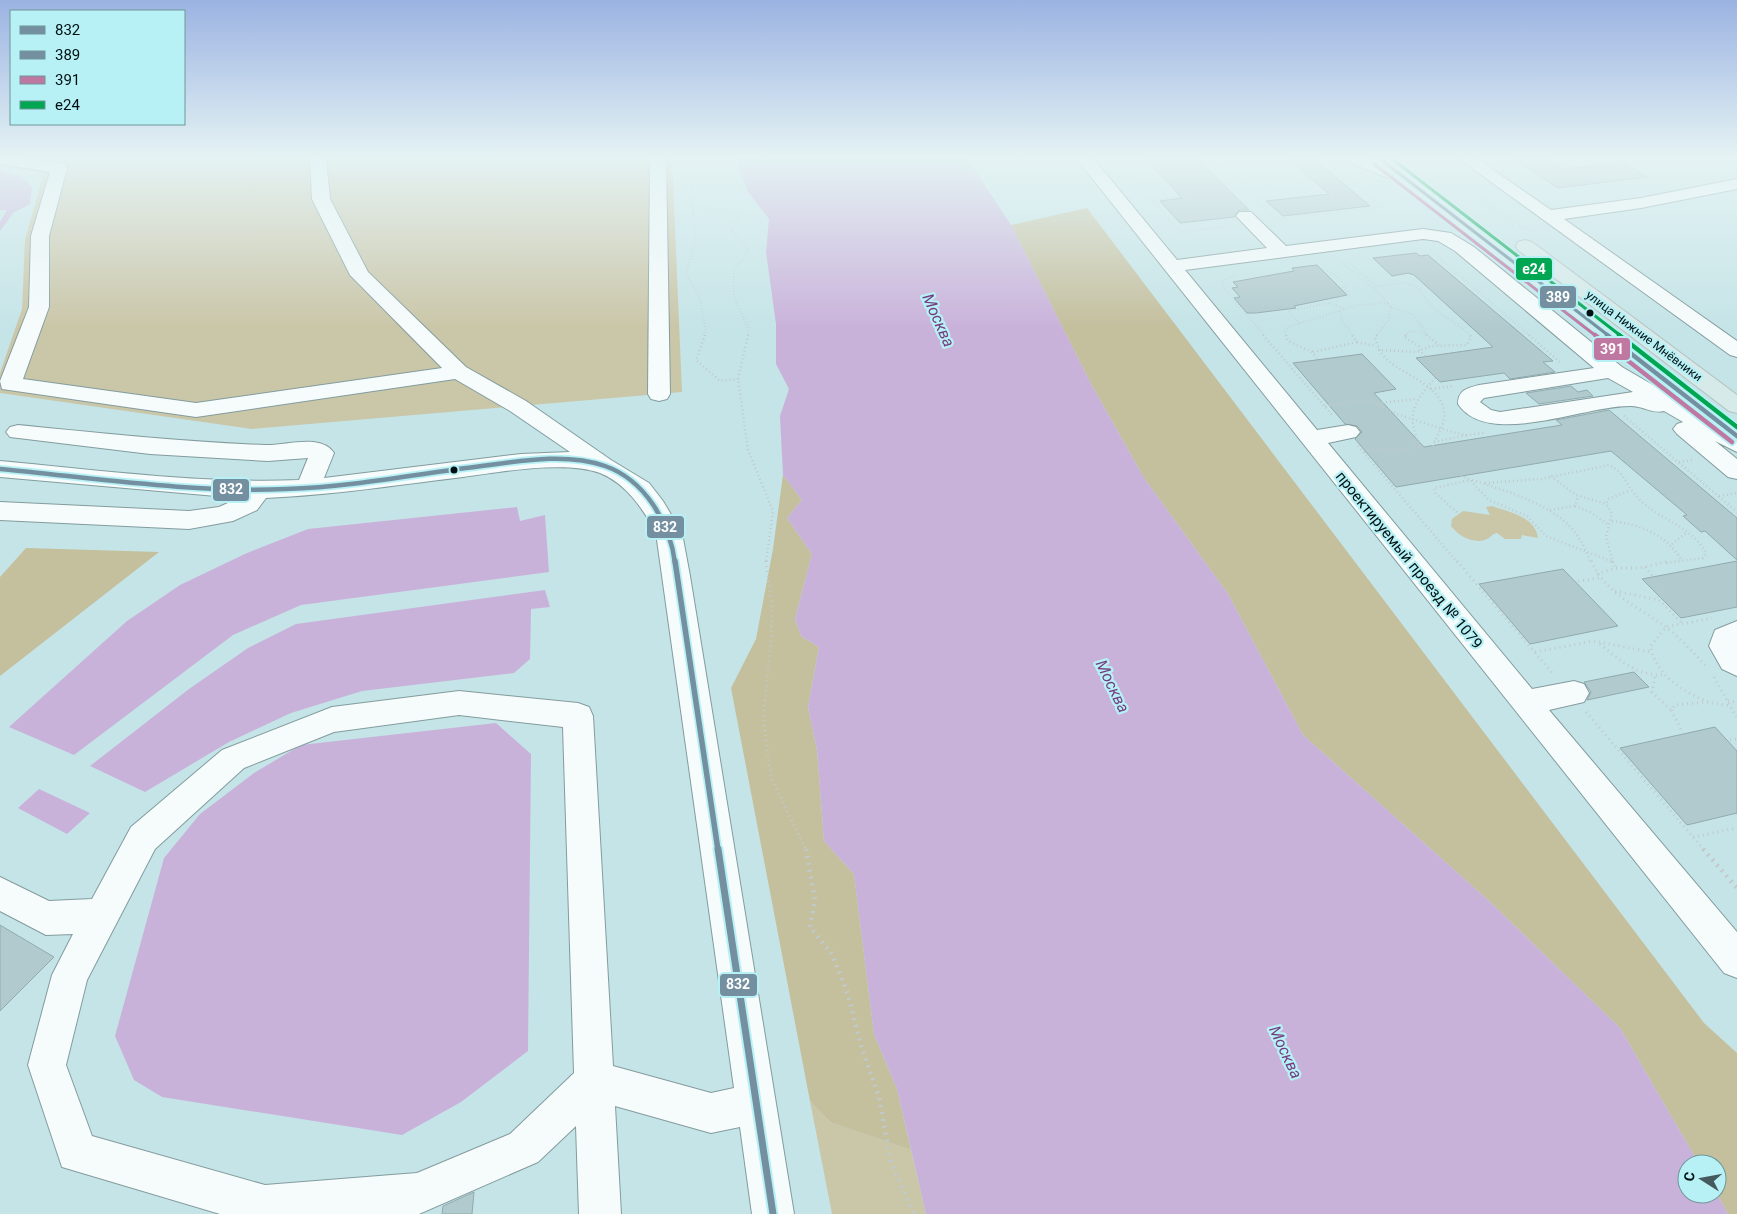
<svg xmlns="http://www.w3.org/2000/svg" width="1737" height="1214" viewBox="0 0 1737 1214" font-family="Roboto,sans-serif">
<rect width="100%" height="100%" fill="#c5e4e7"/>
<path fill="#cac6a8" d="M0,158H672L682,392L252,429L0,393V373L22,309L25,240L44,173L0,166Z
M1492,506C1508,512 1535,516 1538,538L1522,535L1521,539H1505L1497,533C1492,534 1491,537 1487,539C1475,545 1458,536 1451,526L1452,519L1463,511L1490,515L1486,507Z
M810,1101L830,1122L911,1150L926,1214H832Z"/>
<path fill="#c4bf9d" d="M1087,208L1704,1023L1737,1053V1214H1728L1717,1194V1164H1699L1620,1028L1489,901L1303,735L1228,594L1144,478L1091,384L1011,225Z
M783,475L802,500L787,518L812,554L795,619L801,636L819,647L808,707L817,750L824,841L854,874L874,1034L897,1089L911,1150L830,1122L810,1101L731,688L756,639L773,549Z
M26,548L159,552L0,676V577Z"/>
<path fill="#c9b2da" d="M735,158H967L1011,225L1091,384L1144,478L1228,594L1303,735L1489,901L1620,1028L1699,1164H1687V1194H1717L1728,1214H926L897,1089L874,1034L854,874L824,841L817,750L808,707L819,647L801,636L795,619L812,554L787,518L802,500L783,475L780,416L789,389L776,364V324L766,252L769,219L748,192Z
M0,170L22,177L32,187L30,204L13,213L0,231V222L7,210H0Z
M517,507L520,521L545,515L549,572L301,605L233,635L74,755L9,727L127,621L180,585L247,553L308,529Z
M545,590L550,607L531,609L530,659L514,673L362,691L291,713L229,742L145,792L90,766L189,689L248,648L296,624Z
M496,723L531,754L528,1051L461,1102L402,1135L162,1097L134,1080L115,1036L164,858L200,814L254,773L301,745Z
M39,789L90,813L67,834L18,808Z"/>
<path fill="#b1cace" stroke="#92aaae" d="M1145,158H1197L1249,210H1239L1234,217L1180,223L1160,201L1182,198Z
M1288,158H1313L1370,206L1283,216L1266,201L1329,194Z
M1513,158H1546L1563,169L1622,162L1647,177L1558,188Z
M1416,253L1420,256L1428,255L1553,361L1543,362L1555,372L1510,379L1504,373L1440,382L1416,358L1493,347L1414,275L1408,273L1392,276L1373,258Z
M1317,265L1347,295L1294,306L1296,308L1256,313H1247L1234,298L1240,297L1232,288L1238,287L1233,282L1294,271L1292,268Z
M1362,354L1396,389L1374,393L1424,447L1562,425L1556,420L1609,410L1737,518V560L1705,531L1701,532L1683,516L1687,515L1611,451L1396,487L1355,439L1362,432L1357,426L1345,424L1293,363Z
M1571,386L1578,392L1587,390L1593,396L1539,404L1526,393Z
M1737,561V607L1681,618L1642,579Z
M1563,569L1618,626L1530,644L1479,584Z
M1634,672L1649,687L1587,700L1591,692L1584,682Z
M1715,727L1737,751V813L1687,825L1620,748Z
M0,925L54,957L0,1011Z
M474,1192L472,1214H442L443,1206Z"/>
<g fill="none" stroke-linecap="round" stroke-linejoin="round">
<defs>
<path id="minor" d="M0,158H22L59,163L65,164L67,168L49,236V307L23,379L196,403L442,368L350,275L312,199L310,158H326L330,199L368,272L466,367L526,401L611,460L649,483L663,501L682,533L690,576L794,1214H752L740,1127L711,1133L615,1106L621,1214H579L576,1126L538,1162L419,1214H220L62,1167L28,1065L52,975L73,934L46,935L0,911V877L49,901L92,899L131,827L222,750L332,707L459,691L578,703L589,707L593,716L613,1066L711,1093L734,1088L656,533C643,509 627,484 600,473C565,460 500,472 463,477C398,485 332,495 266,498L257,510L233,521L189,529L0,520V502L189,511L219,507L239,498L0,477V461C99,470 199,484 299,480L308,458L268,461L150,454L10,437L6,432L10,427L18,425C100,433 183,442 265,445C285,446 321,433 334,453L324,478L521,454L570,452L510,411L455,379L196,417L2,389L0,381L29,307L31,236L50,172L0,164ZM459,715L563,727L574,1073L510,1134L417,1173L265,1185L92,1136L66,1065L87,980L155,849L244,768L334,732Z
M650,158H666L670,394L667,399L659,401L651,399L648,394Z
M1076,158H1093L1177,260L1267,248L1236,216L1239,212H1251L1286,246L1423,229L1451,233L1474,247L1622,367L1737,434V452L1715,441L1737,459V479L1728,477L1677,434L1673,429L1677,424L1683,422L1664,411C1652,414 1643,406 1631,406C1585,405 1488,449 1458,404C1458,390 1467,388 1479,385L1594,368L1455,251L1438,241L1423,239L1185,270L1317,430L1348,425L1356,427L1360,432L1356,437L1328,443L1532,689L1574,681L1584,684L1589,693L1584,702L1549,710L1737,932V978L1724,973ZM1608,378L1633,392L1500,412L1491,410L1480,402L1484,398Z
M1344,158H1367L1408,173L1410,177L1408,181H1396L1346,161Z
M1458,158H1476L1551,210L1641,198L1737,179V189L1641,208L1564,219L1737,341V357L1730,355Z
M1737,621V676L1722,669L1709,646L1715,630Z"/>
<path id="major" d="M1371,158H1389L1737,424V443L1729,441Z
M1525,240L1532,242L1737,395V413L1729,411L1518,250L1516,246L1518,242Z"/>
</defs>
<use href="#minor" stroke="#839c9e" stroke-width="2"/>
<use href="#major" stroke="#b3c1c2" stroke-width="2"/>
<path stroke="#c1cacb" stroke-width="2" stroke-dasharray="0.5 2.5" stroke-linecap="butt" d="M690,158L695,242L686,274L700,298L706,332L704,336
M1115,158L1180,232L1231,226
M1133,158L1168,197
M1235,158C1246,184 1282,158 1300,175V182L1312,189L1308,193L1271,188L1249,192
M1246,158L1260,171
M1324,158L1382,207
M1222,163L1237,165
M1122,165L1138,163
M1221,167L1227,178L1222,182
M1226,172L1247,183L1246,188
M1132,177L1221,167
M1140,185L1156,183
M1184,196L1192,192L1197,184L1226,182L1241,185L1277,220
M1152,200L1246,189
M692,207L740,213L731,231L749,250L734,270V297L749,330L748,336
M1274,220L1383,207
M1513,225L1479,201L1485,200L1525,229H1532
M1431,251L1530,336
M1341,262L1380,294L1391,307L1388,321L1376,336
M1351,264L1376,286
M1322,268L1336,276L1347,287H1341L1350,296L1339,297L1336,304
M1234,276L1222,281L1223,287L1265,336
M1373,287L1403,283L1416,286L1434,309L1463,329L1471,336
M1391,307L1414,315L1428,336
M1340,311L1341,319L1353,336
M1299,323L1288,311L1329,303L1345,309
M1286,336L1284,331L1288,327L1357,305L1389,303
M1405,336L1410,331L1425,333"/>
<path stroke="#c1cacb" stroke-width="2.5" stroke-dasharray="1 3" stroke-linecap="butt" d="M705,335L696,360L720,381L738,379
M748,335L738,379L748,450L773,511L766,563
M1263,335L1333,416
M1286,335L1288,341L1312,352L1317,358
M1377,335L1375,338C1378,347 1381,355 1389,361C1407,377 1446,387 1444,417C1444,427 1436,436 1433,446
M1406,335L1404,337L1422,348
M1426,335L1439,345
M1529,335L1561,363
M1357,342L1376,346
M1378,350L1417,352L1430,346L1467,345L1471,337L1470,335
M1313,352L1357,342L1352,335
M1431,389L1454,386
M1378,403L1416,399
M1325,406L1367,400L1397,414L1452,432L1467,435L1484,433
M1624,416L1737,512
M1434,442L1467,435
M1358,446L1458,563
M1364,452L1384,449L1386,452L1421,447C1404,414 1415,400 1438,375L1434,365L1419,350
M1679,462L1693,460
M1461,476C1497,489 1554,502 1577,535C1583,543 1587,554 1591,563
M1551,476L1576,495L1606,504
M1485,483L1541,479L1609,465C1624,472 1627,486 1637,497C1657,519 1691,525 1706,553L1703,558L1664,563
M1719,496L1737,493
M1575,506L1590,512L1609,525
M1550,510L1575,506L1578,497
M1457,512L1435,493L1434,488L1470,480L1489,500L1527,516L1546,536L1613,562
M1612,521C1641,525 1665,534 1681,559
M1672,544L1687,532
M1613,563L1606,537L1612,513L1606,504L1608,499L1629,491"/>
<path stroke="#c1cacb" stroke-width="3" stroke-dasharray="1 4" stroke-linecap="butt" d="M766,561L772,606L771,641L763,719L771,777L806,850
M1457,561L1554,675
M1591,561C1610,600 1643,607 1672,632C1685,643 1696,656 1708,668
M1612,561L1615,568
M1645,567L1660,585L1659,600
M1597,574L1615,568H1640L1670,561
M1578,581L1600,578
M1615,591L1659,600L1683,624
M1600,644C1619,660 1637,676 1663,675
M1535,652L1593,641L1651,652
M1655,677L1652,692L1671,710
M1714,677L1737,718
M1728,701L1737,702
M1708,702C1681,690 1658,677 1650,647L1666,627L1712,618
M1586,712L1704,850
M1681,729L1671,710L1675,705L1708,702L1730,706
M1730,740L1737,739
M1693,837L1737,828"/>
<path stroke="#c1cacb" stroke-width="4.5" stroke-dasharray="2 5" stroke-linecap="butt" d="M806,849L815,900L810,927L832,954L848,995L862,1049L879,1097L891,1163L914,1214
M1703,849L1737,888"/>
<use href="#minor" fill="#f6fbfb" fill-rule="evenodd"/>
<use href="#major" fill="#d6eaea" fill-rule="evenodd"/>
<defs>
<path id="bus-1-far2" d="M0,469C95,478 191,493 286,489C347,487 407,476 466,468C510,463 562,451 605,466C645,480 670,523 675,563"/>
<path id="bus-1-far1" d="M675,561L718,850"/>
<path id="bus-1" d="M718,849L773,1214"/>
<path id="bus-2-far1" d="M1379,158L1609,336"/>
<path id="bus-2" d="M1607,335L1737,436"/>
<path id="bus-3-far1" d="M1374,164L1596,336"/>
<path id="bus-3" d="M1595,335L1732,442"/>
<path id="bus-4-far1" d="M1391,158L1621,336"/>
<path id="bus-4" d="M1619,335L1737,427"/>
</defs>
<use href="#bus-1-far2" stroke="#b7f1f5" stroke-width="8"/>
<use href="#bus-1-far1" stroke="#b7f1f5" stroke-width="9"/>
<use href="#bus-1" stroke="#b7f1f5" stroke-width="11"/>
<use href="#bus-2-far1" stroke="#b7f1f5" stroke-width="5.5"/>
<use href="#bus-2" stroke="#b7f1f5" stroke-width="8"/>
<use href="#bus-3-far1" stroke="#b7f1f5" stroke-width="5.5"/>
<use href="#bus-3" stroke="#b7f1f5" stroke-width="8"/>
<use href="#bus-4-far1" stroke="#b7f1f5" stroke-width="5.5"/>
<use href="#bus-4" stroke="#b7f1f5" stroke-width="8"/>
<use href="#bus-1-far2" stroke="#7490a0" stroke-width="4.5"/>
<use href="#bus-1-far1" stroke="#7490a0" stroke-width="5.5"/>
<use href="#bus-1" stroke="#7490a0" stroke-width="7"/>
<use href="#bus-2-far1" stroke="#7490a0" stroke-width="3"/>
<use href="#bus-2" stroke="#7490a0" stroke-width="4.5"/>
<use href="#bus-3-far1" stroke="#bf78a2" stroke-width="3"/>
<use href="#bus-3" stroke="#bf78a2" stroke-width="4.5"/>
<use href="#bus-4-far1" stroke="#00a651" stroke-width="3"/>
<use href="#bus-4" stroke="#00a651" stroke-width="4.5"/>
</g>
<linearGradient id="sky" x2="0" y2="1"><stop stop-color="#9bb3e2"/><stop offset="0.48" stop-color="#e5f3f4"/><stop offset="1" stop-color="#e5f3f4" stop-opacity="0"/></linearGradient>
<rect width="1737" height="328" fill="url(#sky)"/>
<g fill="#001012" stroke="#b7f1f5" stroke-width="2">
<circle cx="1590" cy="313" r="4.5"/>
<circle cx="454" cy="470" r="4.5"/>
</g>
<g text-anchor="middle" stroke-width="4.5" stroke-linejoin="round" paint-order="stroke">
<g font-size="12" fill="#001012" stroke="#b7f1f5">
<text transform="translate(1644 336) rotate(37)" y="4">улица Нижние Мнёвники</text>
</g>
<g font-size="15" fill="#001012" stroke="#b7f1f5">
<text transform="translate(1409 560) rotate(51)" y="5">проектируемый проезд № 1079</text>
</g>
<g font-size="16" font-style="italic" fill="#753d80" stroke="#b7f1f5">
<text transform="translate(939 320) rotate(66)" y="6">Москва</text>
<text transform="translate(1113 686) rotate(64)" y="6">Москва</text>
<text transform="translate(1286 1052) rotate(65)" y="6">Москва</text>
</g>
</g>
<g stroke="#b7f1f5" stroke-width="2">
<rect x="1515" y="257" width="38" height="24" rx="5" fill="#00a651"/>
<rect x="1539" y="285" width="38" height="24" rx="5" fill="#7490a0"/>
<rect x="1593" y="337" width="38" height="24" rx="5" fill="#bf78a2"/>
<rect x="212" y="478" width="38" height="24" rx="5" fill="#7490a0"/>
<rect x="646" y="515" width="39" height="24" rx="5" fill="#7490a0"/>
<rect x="719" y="973" width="39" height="24" rx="5" fill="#7490a0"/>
</g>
<g font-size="14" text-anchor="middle" font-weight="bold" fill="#fff">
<text x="1534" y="274">е24</text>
<text x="1558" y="302">389</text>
<text x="1612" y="354">391</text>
<text x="231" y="494">832</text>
<text x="665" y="532">832</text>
<text x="738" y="989">832</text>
</g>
<rect x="10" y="10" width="175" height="115" fill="#b7f1f5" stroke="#6e979a"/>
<rect x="20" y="26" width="25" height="8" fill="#7490a0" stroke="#6e979a"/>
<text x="55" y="35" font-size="15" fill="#001012">832</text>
<rect x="20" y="51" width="25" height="8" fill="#7490a0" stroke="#6e979a"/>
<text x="55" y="60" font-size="15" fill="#001012">389</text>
<rect x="20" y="76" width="25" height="8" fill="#bf78a2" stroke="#6e979a"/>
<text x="55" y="85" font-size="15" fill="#001012">391</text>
<rect x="20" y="101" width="25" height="8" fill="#00a651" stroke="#6e979a"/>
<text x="55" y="110" font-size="15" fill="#001012">е24</text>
<g transform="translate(1702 1179) rotate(281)"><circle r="24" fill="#b7f1f5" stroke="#6e979a"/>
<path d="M0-4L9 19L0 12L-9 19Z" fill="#455a5d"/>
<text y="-8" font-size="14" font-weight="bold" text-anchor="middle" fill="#001012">С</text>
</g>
</svg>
